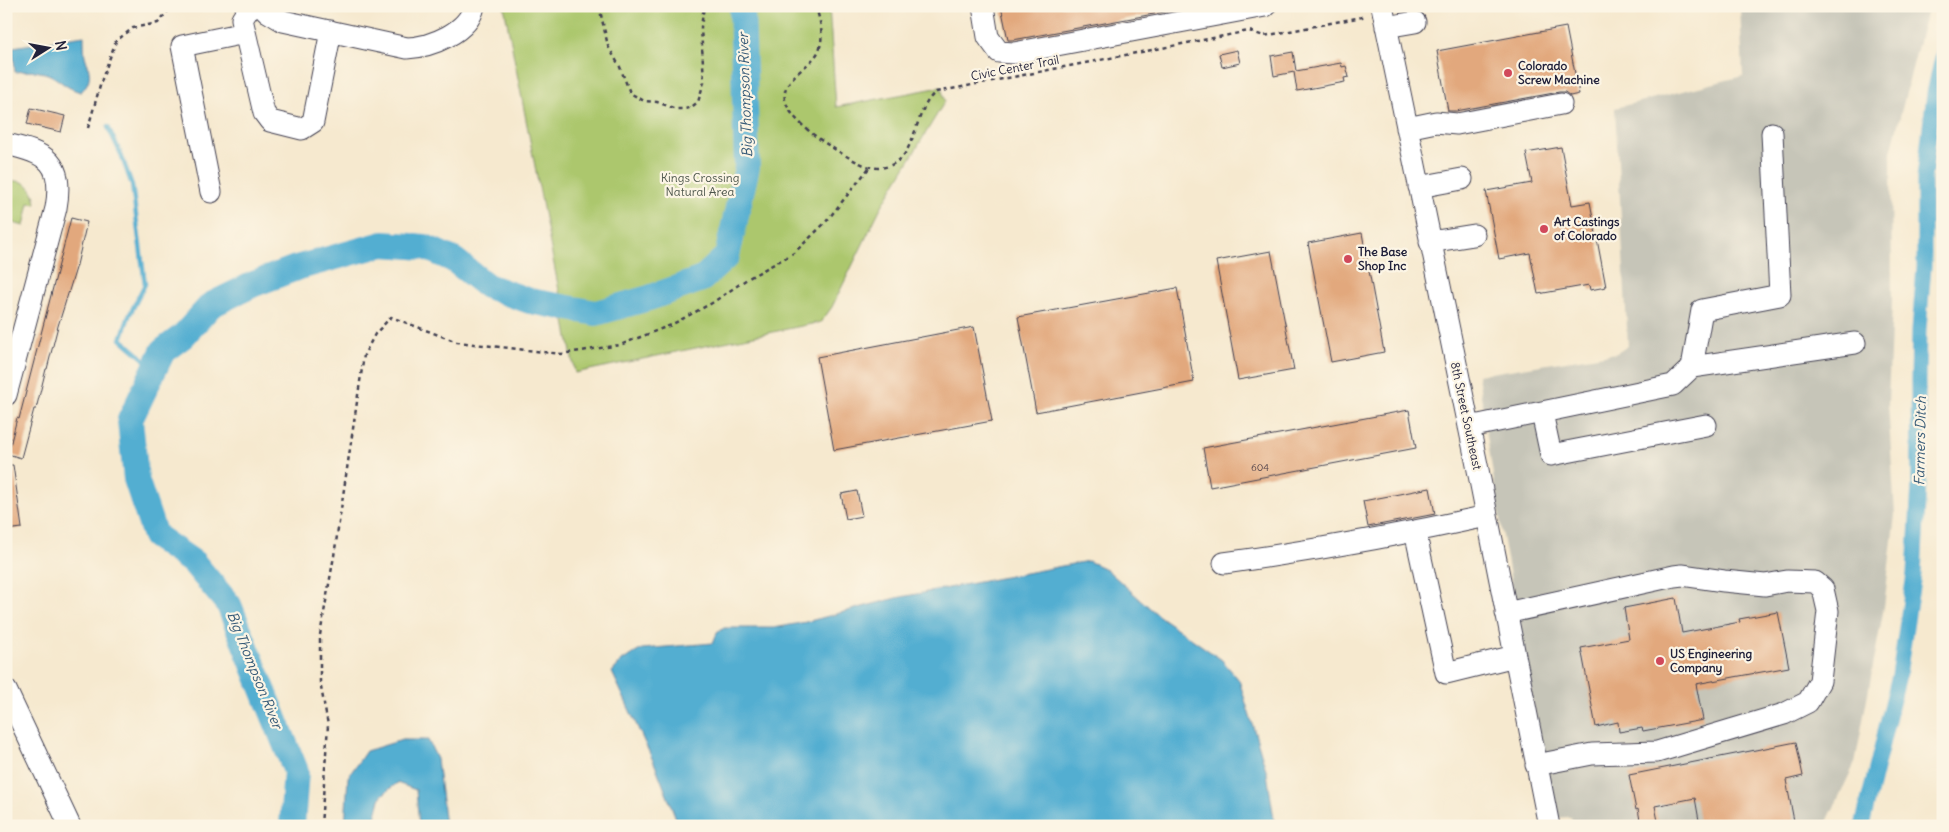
<svg xmlns="http://www.w3.org/2000/svg" width="1949" height="832" viewBox="0 0 1949 832" font-family="Delius,sans-serif">
<rect width="100%" height="100%" fill="#fcf5e5"/>
<filter id="ink" filterUnits="userSpaceOnUse"><feTurbulence type="fractalNoise" baseFrequency=".02" numOctaves="2"/><feDisplacementMap in="SourceGraphic" scale="10" xChannelSelector="R" yChannelSelector="G"/><feConvolveMatrix kernelMatrix="1 2 1 2 8 2 1 2 1" color-interpolation-filters="sRGB"/></filter>
<filter id="wash" filterUnits="userSpaceOnUse"><feTurbulence type="fractalNoise" baseFrequency=".0096" numOctaves="4" result="noise"/><feDisplacementMap in="SourceGraphic" scale="20" xChannelSelector="R" yChannelSelector="G"/><feGaussianBlur stdDeviation="1.12" result="paint"/><feColorMatrix in="noise" values="0 0 0 0 0 0 0 0 0 0 0 0 0 0 0 0 0 1.4 0 .05"/><feComposite in="paint" operator="in"/></filter>
<g filter="url(#wash)">
<rect width="100%" height="100%" fill="#f6e9cf"/>
<path fill="#c6c5b8" d="M1740,6H1928L1891,152L1892,301L1888,403L1895,515L1884,607L1855,763L1825,826H1573L1571,817L1553,818L1498,508L1478,375L1617,353L1628,346L1615,108L1743,76Z"/>
<path fill="#acc76d" stroke="#677454" d="M504,6H829L836,107L941,87L945,101L880,209L832,307L821,322L575,373Z
M15,181C28,181 35,191 36,204L29,203L24,226L13,223L6,183Z"/>
<path fill="#53aed1" stroke="#3a6886" d="M84,36C84,42 84,50 85,56C90,72 93,79 81,92C68,89 62,82 52,76C42,70 26,71 15,72L13,47Z
M1088,561L1106,569L1159,616L1222,660L1239,680L1267,773L1275,826H679L656,767L612,672L623,660L642,649L713,643L717,633L724,628H774L806,622L896,598Z
M402,740H428L437,759L445,826H419L416,790L397,783L381,796L373,826H345L348,777L366,751Z"/>
<g fill="none" stroke-linecap="round" stroke-linejoin="round">
<path stroke="#53aed1" stroke-width="4.5" d="M108,127L120,152L132,185L145,284L129,316L121,339L143,358L153,371"/>
<path stroke="#53aed1" stroke-width="15" d="M1862,826L1899,675L1914,574L1919,484L1918,381L1919,330L1924,267V178L1934,93L1943,53"/>
<path stroke="#53aed1" stroke-width="26" d="M292,826L296,771L229,605L194,563L155,536L136,479L130,420L163,351L183,336L211,305L254,284L296,268L383,244L425,247L454,260L487,286L530,301L596,313L649,298L702,279L727,256L747,167L742,6"/>
</g>
<g id="blocks">
<path fill="#e2a87d" d="M1001,6H1174L1175,10L1013,40H1008Z
M1566,27L1579,94L1570,96L1565,92H1559L1456,111H1448L1437,51Z
M1237,50L1240,63L1222,67L1219,54Z
M1293,52L1296,71L1341,63L1342,67L1346,66L1349,77L1344,78L1345,82L1297,91L1294,72L1274,76L1271,56Z
M31,108L65,116L61,132L27,124Z
M1561,147L1572,205L1590,202L1606,287L1590,290L1589,285L1538,294L1530,253L1499,259L1486,191L1532,183L1526,153Z
M71,218L87,222L77,265L58,326L47,369H46L36,409H34L21,458L8,454L17,418L19,419Z
M1362,233L1384,352L1331,362L1308,243Z
M1271,251L1294,370L1238,380L1216,261Z
M1177,288L1194,382L1036,412L1018,317Z
M974,327L992,421L834,450L817,357Z
M1409,410L1416,448L1210,487L1203,448Z
M6,465H13L22,528L6,530Z
M1430,488L1435,514L1368,527L1363,501Z
M857,491L862,516L846,519L841,494Z
M1676,598L1682,633L1740,622L1739,619L1778,612L1789,667L1696,684L1703,720L1643,731L1642,728L1619,732L1618,722L1596,727L1581,648L1629,639L1624,608Z
M1796,742L1803,776L1786,780L1795,826H1700L1695,798L1655,806L1659,826H1641L1638,809L1636,810L1629,775Z"/>
</g>
</g>
<g filter="url(#ink)">
<use href="#blocks" fill-opacity="0" stroke="#424051" stroke-width="1"/>
<g fill="none" stroke-linecap="round" stroke-linejoin="round">
<defs>
<path id="minor" d="M251,6L242,19L264,113L270,121L302,129L313,122L331,31
M262,6L268,12L283,21L407,48C431,47 469,32 474,6
M983,6L988,37L999,52L1014,53L1265,6
M1382,6L1477,465L1549,826
M1386,27L1415,22
M1407,128L1436,122L1457,124L1561,104
M6,144C47,153 64,162 56,208L6,395
M1419,187L1462,179
M211,192L182,46L245,33
M1430,242L1474,235
M1692,367L1702,310L1780,295L1772,133
M1542,413L1551,455L1706,425
M1469,427L1673,385L1692,367L1855,343
M1415,531L1446,673L1515,656
M1224,563C1312,551 1400,535 1487,516
M1506,613L1674,576L1682,575L1724,581L1765,585L1787,581L1815,582L1823,589L1828,611L1820,681L1808,702L1784,714L1657,752L1592,754L1536,765
M6,690L70,826"/>
</defs>
<use href="#minor" stroke="#424051" stroke-width="23"/>
<path stroke="#424051" stroke-width="2.5" stroke-dasharray="4 4" stroke-linecap="butt" d="M599,6L608,46L620,67L630,93L644,101L657,102L676,109H684L690,108L698,102L704,82L701,27L704,6
M815,6C821,20 825,41 817,54C808,67 793,73 786,88C775,114 830,147 848,157C864,166 878,173 895,163C917,150 915,108 936,92L1249,31L1264,36L1367,16
M88,128L102,79L116,41L133,28L158,23L172,6
M321,826L328,725L320,682V635L334,556L364,355L375,334L391,317L457,342L561,354L620,345L671,325L712,303L747,279L794,253L825,223L869,168"/>
<use href="#minor" stroke="#fff" stroke-width="21"/>
</g>
</g>
<g fill="#d1495b" stroke="#fcf5e5" stroke-width="2">
<circle cx="1508" cy="73" r="5"/>
<circle cx="1544" cy="229" r="5"/>
<circle cx="1348" cy="259" r="5"/>
<circle cx="1660" cy="661" r="5"/>
</g>
<g text-anchor="middle" stroke-width="4.5" stroke-linejoin="round" paint-order="stroke">
<g font-size="10" fill="#52444c">
<text x="1260" y="471">604</text>
</g>
<g font-size="12" font-weight="bold" fill="#22223b" stroke="#fcf5e5" text-anchor="start">
<text x="1518" y="70">Colorado<tspan x="1518" dy="14">Screw Machine</tspan></text>
<text x="1554" y="226">Art Castings<tspan x="1554" dy="14">of Colorado</tspan></text>
<text x="1358" y="256">The Base<tspan x="1358" dy="14">Shop Inc</tspan></text>
<text x="1670" y="658">US Engineering<tspan x="1670" dy="14">Company</tspan></text>
</g>
<g font-size="12" fill="#22223b" stroke="#fcf5e5">
<text transform="translate(1015 68) rotate(-11)" y="4">Civic Center Trail</text>
<text transform="translate(1466 416) rotate(78)" y="4">8th Street Southeast</text>
</g>
<g font-size="12" fill="#4b544a" stroke="#fcf5e5">
<text x="700" y="182">Kings Crossing<tspan x="700" dy="14">Natural Area</tspan></text>
</g>
<g font-size="14" font-style="italic" fill="#365a77" stroke="#fcf5e5">
<text transform="translate(745 95) rotate(-92)" y="5">Big Thompson River</text>
<text transform="translate(1920 441) rotate(-89)" y="5">Farmers Ditch</text>
<text transform="translate(255 670) rotate(68)" y="5">Big Thompson River</text>
</g>
</g>
<rect width="1949" height="832" fill="none" stroke="#fcf5e5" stroke-width="25"/>
<g transform="translate(48 48) rotate(79)" stroke="#fcf5e5" stroke-width="4" paint-order="stroke">
<path d="M0-4L9 19L0 12L-9 19Z" fill="#22223b"/>
<text y="-8" font-size="14" font-weight="bold" text-anchor="middle" fill="#22223b">N</text>
</g>
</svg>
